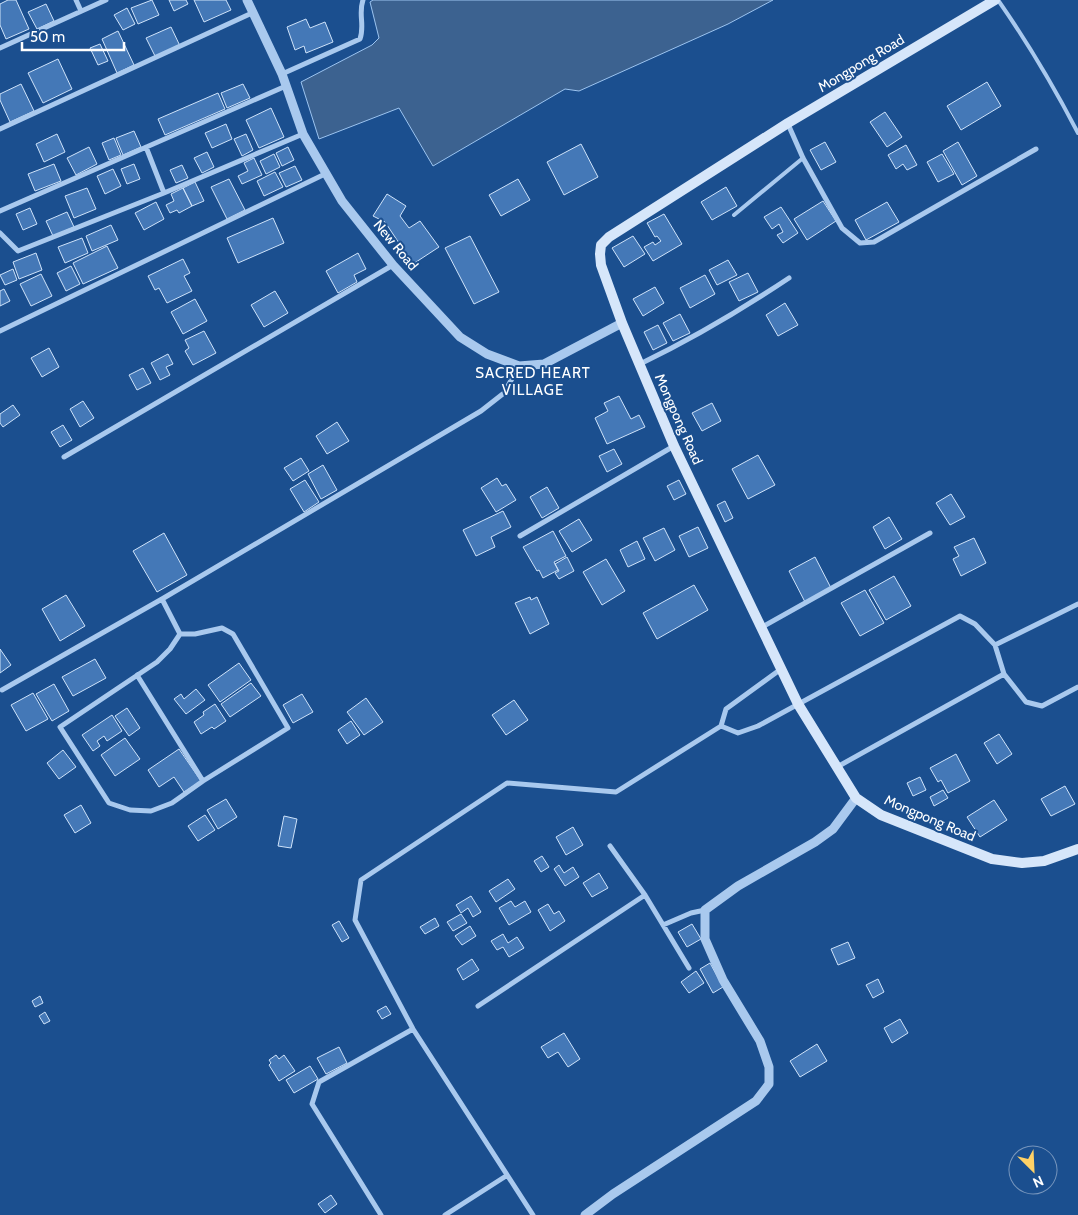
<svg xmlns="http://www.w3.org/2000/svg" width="1078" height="1215" viewBox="0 0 1078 1215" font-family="Cabin,sans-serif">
<rect width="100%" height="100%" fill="#1b4f8f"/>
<path fill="#3c6290" stroke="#9cc4f0" d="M373,0H773L728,24L579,91L565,89L433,166L399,108L319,139L301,82L372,45L379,38L370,2Z"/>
<path fill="#4478b7" stroke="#cfe3fa" d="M8,0H16L29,29L6,39L0,25V4Z
M152,0L159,15L138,24L131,8Z
M169,0H186L188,4L174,11Z
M194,0H226L231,10L204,22Z
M46,4L54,21L37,29L28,12Z
M127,8L135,24L123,30L114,15Z
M306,19L310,28L325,22L333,42L306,53L304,46L295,50L287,27Z
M171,27L180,46L155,56L146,38Z
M118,31L134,65L117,73L102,39Z
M100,44L108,61L98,65L90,48Z
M58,59L72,89L43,103L28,73Z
M987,82L1001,106L961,130L947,106Z
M21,84L34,111L10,122L0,100V94Z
M243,84L250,98L227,108L221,93Z
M218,93L225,109L165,135L158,119Z
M271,108L284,137L259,148L246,120Z
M885,112L902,137L887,147L870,122Z
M226,124L232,139L212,148L205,133Z
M134,131L141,147L123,155L116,138Z
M57,134L65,152L44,162L36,144Z
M246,134L253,150L242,156L234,139Z
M114,138L121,155L109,160L102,143Z
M825,142L836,162L821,170L810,150Z
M958,142L977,176L962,185L943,151Z
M581,144L598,177L564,195L547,162Z
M906,145L917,165L907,170L903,164L896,169L888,155Z
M89,147L97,164L76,175L67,158Z
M288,147L294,160L282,166L276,153Z
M207,152L214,167L202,173L194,158Z
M274,154L280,167L266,174L260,161Z
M942,154L954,174L938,182L927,162Z
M254,158L262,175L242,184L238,176L248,171L244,163Z
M54,164L61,181L35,191L28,174Z
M134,164L140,179L127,184L121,169Z
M182,165L188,178L176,183L170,170Z
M295,166L302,180L286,187L279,173Z
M113,169L121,186L105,194L97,176Z
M275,172L283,187L264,196L257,181Z
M229,179L245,210L227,219L211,187Z
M518,179L530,200L501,216L489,195Z
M195,182L204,201L192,206L183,188Z
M726,187L737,206L712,220L701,202Z
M87,188L96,209L74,218L65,196Z
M183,188L192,206L179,213L177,210L170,213L166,205L174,201L171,194Z
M387,194L406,206L400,216L409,228L420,221L439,247L413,264L385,222L373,216Z
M823,201L836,221L807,240L794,219Z
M156,202L164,219L144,230L135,213Z
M887,202L899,222L866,240L855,220Z
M781,207L798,233L783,243L777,235L783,232L779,224L772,229L764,217Z
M30,208L37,224L23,230L16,214Z
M67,212L74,227L53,236L46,221Z
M664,214L682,244L653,261L644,247L653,242L655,245L661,241L657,236L655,237L647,223Z
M273,218L284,243L238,263L227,238Z
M111,225L118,240L92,251L86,236Z
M470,236L499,292L474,304L445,248Z
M633,236L645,254L624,267L612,248Z
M82,238L88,253L65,263L58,247Z
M107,246L118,268L83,284L73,263Z
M36,253L42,270L19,279L13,262Z
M358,253L366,269L354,275L357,282L338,293L326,271Z
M183,259L190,273L184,276L192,291L167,303L159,288L155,290L148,276Z
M728,260L737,275L717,285L709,270Z
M71,266L80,284L66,291L57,273Z
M13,269L17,280L5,285L0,275Z
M748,273L758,292L739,301L729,282Z
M41,274L52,296L31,306L20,284Z
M705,275L715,294L690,308L680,288Z
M655,287L664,303L643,316L633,299Z
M4,289L10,301L0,306V291Z
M275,291L288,313L264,327L251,305Z
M195,299L207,321L183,334L171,312Z
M785,303L798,325L778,336L766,315Z
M680,314L690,333L673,341L663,323Z
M658,325L667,343L653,350L644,332Z
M204,331L216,353L193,365L185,351L189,348L185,340Z
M49,348L59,367L42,377L31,358Z
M168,354L173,364L166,367L170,375L160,380L151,363Z
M143,368L151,383L137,390L129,375Z
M619,396L631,419L639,415L645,427L607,444L595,418L608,411L604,403Z
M83,401L94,418L80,427L70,409Z
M712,403L721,421L702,431L692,413Z
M13,405L20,415L3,427L0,423V414Z
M337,422L349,441L327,454L316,436Z
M63,425L72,440L60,447L51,432Z
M614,449L622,464L607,472L599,456Z
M758,455L775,485L748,499L732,469Z
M301,458L309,471L293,481L284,468Z
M323,465L337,490L321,499L308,474Z
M497,478L502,486L506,484L516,500L496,512L481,488Z
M305,480L319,502L304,512L290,489Z
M679,480L686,494L674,500L667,486Z
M547,487L559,508L542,518L530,497Z
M951,494L965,517L950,525L936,503Z
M725,501L733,518L725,522L717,505Z
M503,511L511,527L491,537L495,547L476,556L463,530Z
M889,517L902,539L885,549L873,527Z
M579,519L592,540L572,552L559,531Z
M698,527L708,548L689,557L679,536Z
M664,528L675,550L655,561L643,538Z
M553,531L566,556L554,562L558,570L543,578L539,570L537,571L523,547Z
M164,533L187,575L157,592L133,551Z
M974,538L986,563L961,576L953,559L959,556L954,547Z
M637,541L645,559L628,567L620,550Z
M567,557L574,571L559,579L555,573L559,571L555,564Z
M815,557L831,588L805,602L789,571Z
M606,559L625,591L602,605L583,572Z
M894,576L911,606L886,620L869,590Z
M694,585L708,610L657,639L643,613Z
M865,590L884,623L860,636L841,603Z
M66,595L85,626L60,641L42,609Z
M530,597L531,600L537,597L549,624L530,634L515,603Z
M0,649L11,665L0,673Z
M95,659L106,678L73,696L62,677Z
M239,663L251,680L220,702L208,685Z
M251,683L261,696L230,717L221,704Z
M54,684L69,711L52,721L36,694Z
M196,689L205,700L186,714L174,699L181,694L184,699Z
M33,693L48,719L26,731L11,705Z
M302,694L313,712L293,723L283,705Z
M366,698L383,722L364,735L347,712Z
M514,700L528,720L506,735L492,715Z
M215,704L226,721L214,729L212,727L201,734L194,722L204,715L203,712Z
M127,708L140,728L129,736L115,716Z
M112,715L122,731L107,741L104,736L97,741L100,746L93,751L82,735Z
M351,721L360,735L347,744L338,730Z
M999,734L1012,754L997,764L984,743Z
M125,738L140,759L115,776L101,755Z
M179,749L201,781L184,792L174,777L159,787L148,770Z
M63,750L76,767L59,779L47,763Z
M956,754L970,781L948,793L941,780L938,782L930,768Z
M920,777L926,790L913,796L907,783Z
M1065,786L1075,804L1051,816L1041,799Z
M943,790L948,798L934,806L930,797Z
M226,799L237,817L218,829L207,810Z
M994,800L1007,820L980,837L967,817Z
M81,805L91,823L75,833L64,815Z
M205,815L215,830L198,841L188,826Z
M284,816L297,819L291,848L278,846Z
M573,827L583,845L566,855L556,837Z
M542,856L549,867L541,872L534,861Z
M559,865L564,873L573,867L579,877L565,886L554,869Z
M599,873L608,888L592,897L583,883Z
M508,879L515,889L496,902L489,891Z
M471,896L481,912L473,917L468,908L461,913L456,905Z
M511,901L515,907L525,901L531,912L509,925L499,908Z
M548,904L554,914L559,911L565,921L550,931L538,910Z
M461,914L467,923L453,931L447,922Z
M435,918L439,926L425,934L420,927Z
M339,921L349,938L342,942L332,925Z
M692,924L701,939L687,947L678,932Z
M470,926L476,936L462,945L455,936Z
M503,934L508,943L517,937L524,948L509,957L503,947L497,950L491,941Z
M848,942L855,958L838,965L831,949Z
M472,959L479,970L463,980L457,969Z
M710,963L723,987L713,993L700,969Z
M696,971L704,983L689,993L681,982Z
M878,979L884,992L873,998L866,985Z
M40,996L43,1003L35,1007L32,1001Z
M386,1006L391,1014L382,1019L377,1011Z
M45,1012L50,1021L44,1024L39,1016Z
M900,1019L908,1033L892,1043L884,1028Z
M564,1033L580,1059L568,1067L558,1052L548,1058L541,1047Z
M817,1044L827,1061L800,1077L790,1061Z
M339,1047L347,1063L326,1074L317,1058Z
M276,1055L279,1059L284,1055L295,1071L279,1081L269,1065L271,1063L269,1060Z
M310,1066L318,1079L294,1093L286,1080Z
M331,1195L337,1204L325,1213L318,1204Z"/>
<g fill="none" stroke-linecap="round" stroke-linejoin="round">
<path stroke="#a9c9ee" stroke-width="4" d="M998,0C1028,43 1054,87 1078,133
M734,215L803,158"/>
<path stroke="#a9c9ee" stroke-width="5" d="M76,0L81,11
M0,48L106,0
M282,74L360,39C365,25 358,14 363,0
M788,124L803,158L842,228L860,243L874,242L1036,149
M0,129L252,13
M146,147L164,193
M0,211L286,86
M0,233L18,251L164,193L303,134
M0,331L325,174
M640,364C692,339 741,310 789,278
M64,457L393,265
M520,536L674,446
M162,599L180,634L170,649L157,662L60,727L109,803L130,810L151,811L172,803L203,781L288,728L233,634L222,628L195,634H180
M762,627L930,533
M781,669L726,709L721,726L738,733L758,726L960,616L975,624L995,645L1078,604
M1004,674L1026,702L1042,706L1078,687
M137,675L203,781
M2,690L162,599L481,411L504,393L519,366
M837,767L1004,674L995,645
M610,846L645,895L689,968
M663,925L691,913L705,910
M478,1006L645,895
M381,1215L312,1104L319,1082L413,1029
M445,1215L506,1176
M533,1215L413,1029L355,920L361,880L507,783L616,792L721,726"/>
<path stroke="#a9c9ee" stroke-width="9" d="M247,0L282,74L303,134L342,201L393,265L460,337L487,354L519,366L544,364L622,323
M585,1215L613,1194L756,1101L769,1084V1067L760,1041L723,980L705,939V910L738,886L815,842L833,829L856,798"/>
<path stroke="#d6e6fa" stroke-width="10" d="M995,0L788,123L609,237L601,245L600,254L601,265L622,323L674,446L798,704L856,798L881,815L992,859L1022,863L1044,861L1078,849"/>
</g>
<g text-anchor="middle" stroke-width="4" stroke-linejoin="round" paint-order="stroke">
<g font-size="14" fill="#fff" stroke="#1b4f8f">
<text transform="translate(861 63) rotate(-31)" y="5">Mongpong Road</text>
<text transform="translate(396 245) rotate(50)" y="5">New Road</text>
<text transform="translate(679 419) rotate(66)" y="5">Mongpong Road</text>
<text transform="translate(930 818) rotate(23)" y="5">Mongpong Road</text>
</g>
<g font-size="15" letter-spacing="1" fill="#fff" stroke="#1b4f8f">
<text x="533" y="378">SACRED HEART<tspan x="533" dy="17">VILLAGE</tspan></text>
</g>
</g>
<g transform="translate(1033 1170) rotate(156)"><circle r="24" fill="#1b4f8f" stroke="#7695bc"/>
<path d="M0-4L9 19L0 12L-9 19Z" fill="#ffd166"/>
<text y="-8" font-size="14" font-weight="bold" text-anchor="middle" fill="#ffffff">N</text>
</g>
<path d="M22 42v8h102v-8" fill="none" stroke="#ffffff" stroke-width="2.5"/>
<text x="30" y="42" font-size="15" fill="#ffffff" stroke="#1b4f8f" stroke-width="4" paint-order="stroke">50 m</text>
</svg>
